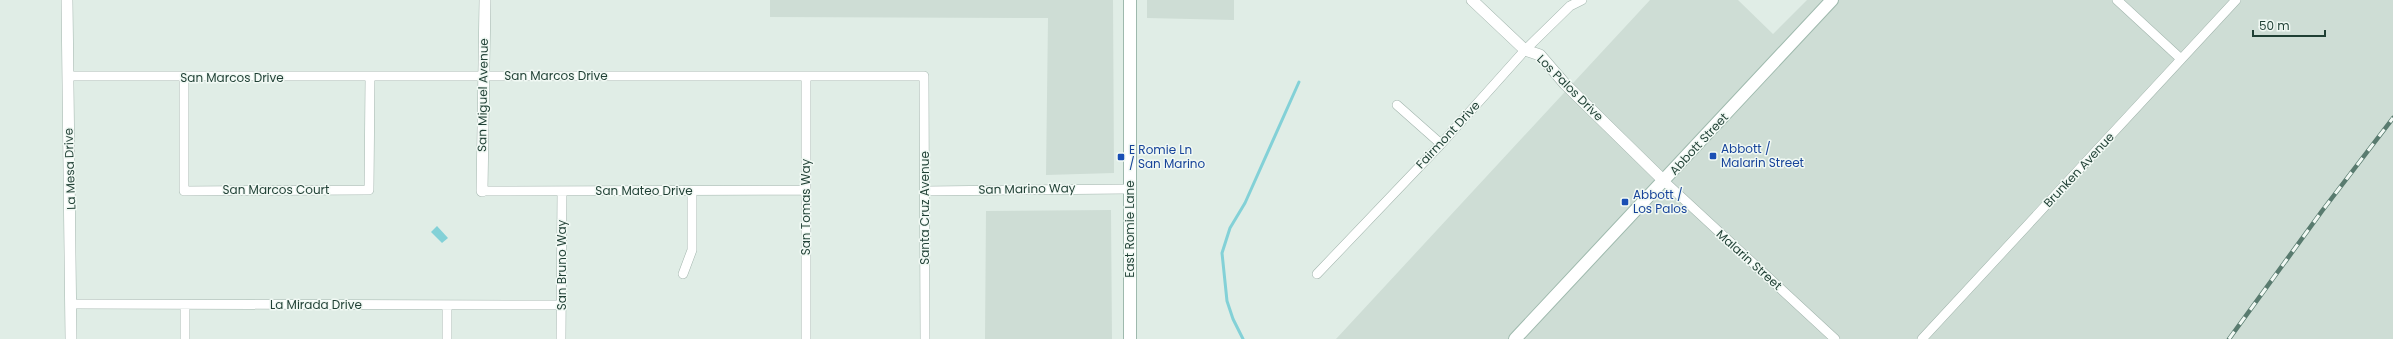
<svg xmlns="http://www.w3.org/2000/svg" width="2393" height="339" viewBox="0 0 2393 339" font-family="Poppins,sans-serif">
<rect width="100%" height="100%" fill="#e0ede6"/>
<path fill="#ceddd5" d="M770,0H1113L1114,173L1046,175L1048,18L770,17Z
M1147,0H1234V20L1147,18Z
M1650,0H1738L1773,34L1807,0H2393V339H1336Z
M1111,210L1112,339H985L986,211Z"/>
<path fill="#83d1d7" d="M437,226L448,238L442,243L431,232Z"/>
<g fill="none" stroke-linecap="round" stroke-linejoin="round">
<path stroke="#83d1d7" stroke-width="3" d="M1243,339L1233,319L1227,301L1222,253L1230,228L1245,203L1299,82"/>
<defs>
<path id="minor" d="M2117,0L2181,59
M68,76H924L925,339
M806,76V339
M184,78V191L369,190L370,78
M1397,105L1441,144
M1664,181L1835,339
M482,191L806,190
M925,191L1130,189
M683,274L692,250V191
M1317,274L1441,144L1525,50L1570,6L1582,0
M71,304L561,305
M447,305V339
M185,339V305
M561,339L562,191
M1922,339L2236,0"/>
<path id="tertiary" d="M67,0L71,339
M1472,0L1525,50L1540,55L1565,84L1664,181
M482,191L485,0"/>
<path id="secondary" d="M1130,339V0
M1515,339L1832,0"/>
</defs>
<use href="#minor" stroke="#a2b5ad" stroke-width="10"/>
<use href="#tertiary" stroke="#a2b5ad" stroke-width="12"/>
<use href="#secondary" stroke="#9eb9ad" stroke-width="14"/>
<use href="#minor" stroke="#fff" stroke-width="9"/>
<use href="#tertiary" stroke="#fff" stroke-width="11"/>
<use href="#secondary" stroke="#fff" stroke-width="12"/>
<defs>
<path id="rail" d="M2229,339L2322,211L2393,118"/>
</defs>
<use href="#rail" stroke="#597b6f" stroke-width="4.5"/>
<use href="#rail" stroke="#f1f9f4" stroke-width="3" stroke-dasharray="9" stroke-linecap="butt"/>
</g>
<g fill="#1a4fb4" stroke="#f1f9f4" stroke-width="1.5">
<rect x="1709" y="152" width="8" height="8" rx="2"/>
<rect x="1117" y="153" width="8" height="8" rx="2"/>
<rect x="1621" y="198" width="8" height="8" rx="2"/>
</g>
<g text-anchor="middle" stroke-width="3" stroke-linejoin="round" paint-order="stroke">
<g font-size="12" fill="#1f3f34" stroke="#f1f9f4">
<text x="556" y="80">San Marcos Drive</text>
<text x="232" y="82">San Marcos Drive</text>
<text transform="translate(1570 88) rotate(45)" y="4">Los Palos Drive</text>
<text transform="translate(483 95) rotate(-89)" y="4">San Miguel Avenue</text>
<text transform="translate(1448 135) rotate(-47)" y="4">Fairmont Drive</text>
<text transform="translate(1699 144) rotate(-47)" y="4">Abbott Street</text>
<text transform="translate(70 169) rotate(-92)" y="4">La Mesa Drive</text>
<text transform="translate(2079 170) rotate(-47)" y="4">Brunken Avenue</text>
<text transform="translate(1027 189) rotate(-1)" y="4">San Marino Way</text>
<text x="276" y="194">San Marcos Court</text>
<text x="644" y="195">San Mateo Drive</text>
<text transform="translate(806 207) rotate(-90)" y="4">San Tomas Way</text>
<text transform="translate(925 208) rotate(-90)" y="4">Santa Cruz Avenue</text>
<text transform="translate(1130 229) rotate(-90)" y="4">East Romie Lane</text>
<text transform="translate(1749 260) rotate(42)" y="4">Malarin Street</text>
<text transform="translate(562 265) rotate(-90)" y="4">San Bruno Way</text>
<text x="316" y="309">La Mirada Drive</text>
</g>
<g font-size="12" fill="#164399" stroke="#f1f9f4" text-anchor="start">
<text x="1721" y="153">Abbott /<tspan x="1721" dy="14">Malarin Street</tspan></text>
<text x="1129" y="154">E Romie Ln<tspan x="1129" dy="14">/ San Marino</tspan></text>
<text x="1633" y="199">Abbott /<tspan x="1633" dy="14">Los Palos</tspan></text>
</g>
</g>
<path d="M2253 30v6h72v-6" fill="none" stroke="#1f3f34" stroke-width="2"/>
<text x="2259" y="30" font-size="12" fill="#1f3f34" stroke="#f1f9f4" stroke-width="3" paint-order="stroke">50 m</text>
</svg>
